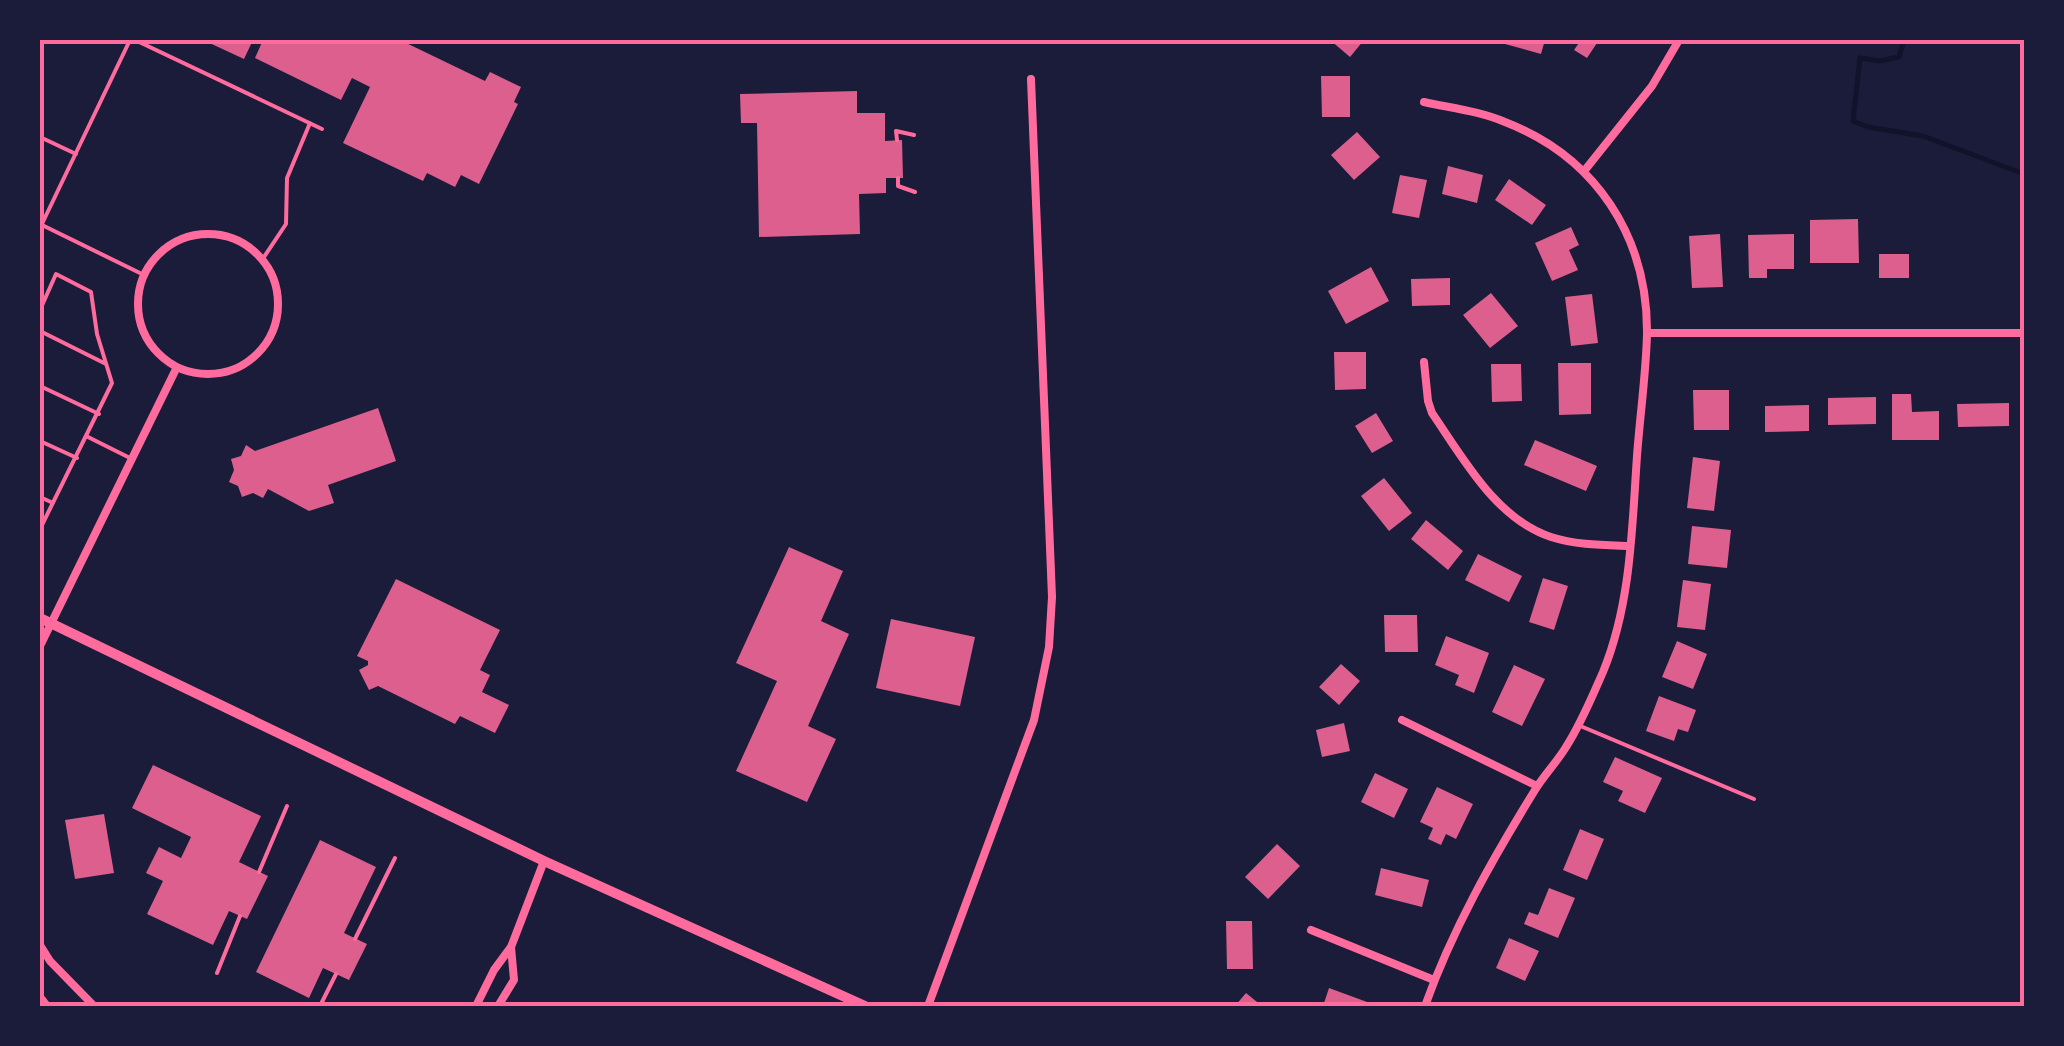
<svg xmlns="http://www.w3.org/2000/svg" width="2064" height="1046" viewBox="0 0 2064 1046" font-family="Raleway,sans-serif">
<rect width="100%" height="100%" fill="#1b1b3a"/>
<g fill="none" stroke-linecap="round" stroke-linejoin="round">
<path stroke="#12122b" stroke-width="5" d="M1904,40L1899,57L1880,61L1860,58L1853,121L1868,127L1923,136L2024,174"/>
</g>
<path fill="#dd5f8e" d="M203,40H253L244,59Z
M263,40H400L485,81L490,72L521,87L514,102L518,104L479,184L461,175L455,187L427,173L423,181L343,143L370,87L352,78L341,100L255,58Z
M1330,40H1364L1350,57Z
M1506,40H1545L1541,54L1505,44Z
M1581,40H1599L1587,58L1574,50Z
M1321,76H1350V117H1322Z
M857,91V113H885V141L902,140L903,178H886V193L859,194L860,234L759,237L757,123H741L740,94Z
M1357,132L1380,157L1354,180L1331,155Z
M1448,166L1483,175L1477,203L1442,194Z
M1400,175L1427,180L1419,218L1392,213Z
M1509,179L1546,205L1532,225L1495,200Z
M1858,219L1859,263H1810V220Z
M1571,227L1579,245L1569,250L1578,270L1552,281L1535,243Z
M1720,234L1723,287L1692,288L1689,236Z
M1794,234V269H1767V278H1749L1748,235Z
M1879,254H1909V278H1879Z
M1371,267L1389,301L1346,324L1328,291Z
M1450,278V305L1412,306L1411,279Z
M1491,293L1518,326L1490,348L1463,315Z
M1592,294L1598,343L1571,346L1565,297Z
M1334,352H1366V389L1335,390Z
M1558,363H1591V414L1559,415Z
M1491,364H1521L1522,401L1492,402Z
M1693,390H1729V430H1694Z
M1892,394H1911L1912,412L1939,411V440H1892Z
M1876,397V424L1828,425V398Z
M2009,403V426L1958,427L1957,404Z
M1809,405V431L1765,432V406Z
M378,408L396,461L328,485L334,503L309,511L268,489L263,498L253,493L242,497L238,486L229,482L234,470L231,459L241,456L246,445L255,451Z
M1376,413L1393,441L1372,453L1355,426Z
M1535,440L1597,466L1586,491L1524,465Z
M1693,457L1720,461L1714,511L1687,508Z
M1384,478L1412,513L1389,531L1361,496Z
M1426,520L1463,551L1448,570L1411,539Z
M1692,526L1731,530L1727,568L1688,564Z
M789,547L843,571L821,621L849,634L808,726L836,739L807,802L736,771L777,681L736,663Z
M1478,554L1522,576L1509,602L1465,580Z
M1543,578L1568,586L1554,630L1529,622Z
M396,579L500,630L480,670L490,675L482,692L509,705L495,733L460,716L455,724L378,686L369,690L359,670L368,665V661L357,656Z
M1683,580L1711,584L1705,630L1677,627Z
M1384,615H1417L1418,652H1385Z
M891,619L975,637L960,706L876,688Z
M1446,636L1489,653L1474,693L1455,685L1459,675L1435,665Z
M1677,641L1707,654L1693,689L1662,677Z
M1341,664L1360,681L1339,705L1319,687Z
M1514,665L1545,679L1522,726L1492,712Z
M1659,696L1696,710L1688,732L1678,729L1674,741L1646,731Z
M1344,723L1350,751L1322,757L1316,730Z
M1615,757L1662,778L1645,813L1618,801L1623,791L1603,782Z
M153,765L261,816L239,862L268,876L247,919L229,911L213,945L147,914L163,881L146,873L159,847L181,858L191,837L132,808Z
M1375,773L1408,789L1394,818L1361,802Z
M1437,787L1473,804L1456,839L1446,834L1441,845L1428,839L1433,828L1420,822Z
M104,814L114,873L75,879L65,820Z
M1580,829L1604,839L1587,880L1563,870Z
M320,840L376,867L344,933L367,944L349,980L323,968L309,998L256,972Z
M1277,844L1300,866L1268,899L1245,877Z
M1381,868L1429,880L1422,907L1375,895Z
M1549,888L1575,898L1558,938L1524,924L1529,912L1538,915Z
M1226,921H1252L1253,969H1227Z
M1509,938L1539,951L1525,981L1496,968Z
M1329,988L1378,1006H1323Z
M1246,993L1262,1006H1235Z"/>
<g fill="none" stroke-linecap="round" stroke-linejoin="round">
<path stroke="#ff6b9d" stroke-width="4" d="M135,40L322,129
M40,137L76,154
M897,140L896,131L914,135
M898,178V186L915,192
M42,225L144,275
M40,228L130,40
M262,260L286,224L287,178L310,123
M40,310L56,274L91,292L97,334L112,383L40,529
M40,331L106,364
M40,386L99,414
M88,437L132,459
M40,441L77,458
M40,497L53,503
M1578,725L1754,799
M259,872L287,806
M355,939L395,858
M217,973L240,916
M320,1006L336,974"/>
<path stroke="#ff6b9d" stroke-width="8" d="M1424,102C1451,108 1479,111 1505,122C1596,157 1648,237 1647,334C1646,374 1640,415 1637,456C1632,528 1631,604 1603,672C1592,697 1581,724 1566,747C1557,762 1544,775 1535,790C1493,858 1452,930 1425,1006
M1585,170L1652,86L1679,40
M138 304a70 70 0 1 1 140 0a70 70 0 1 1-140 0Z
M1647,333H2024
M1424,362L1428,401L1432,413C1463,458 1496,519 1551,537C1576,545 1604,545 1630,546
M40,646L177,367
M1402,720L1537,786
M1311,930L1434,980
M40,945L50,961L94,1006
M40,997L47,1006
M476,1006L494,970L511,947L544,861
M498,1006L514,980L511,947
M928,1006L1034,720L1049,647L1052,597L1031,79"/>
<path stroke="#ff6b9d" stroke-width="10" d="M40,618L544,861L865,1006"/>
</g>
<rect width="2064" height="1046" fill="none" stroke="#1b1b3a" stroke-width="85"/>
<rect x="42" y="42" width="1980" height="962" fill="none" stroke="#ff6b9d" stroke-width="4"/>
</svg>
